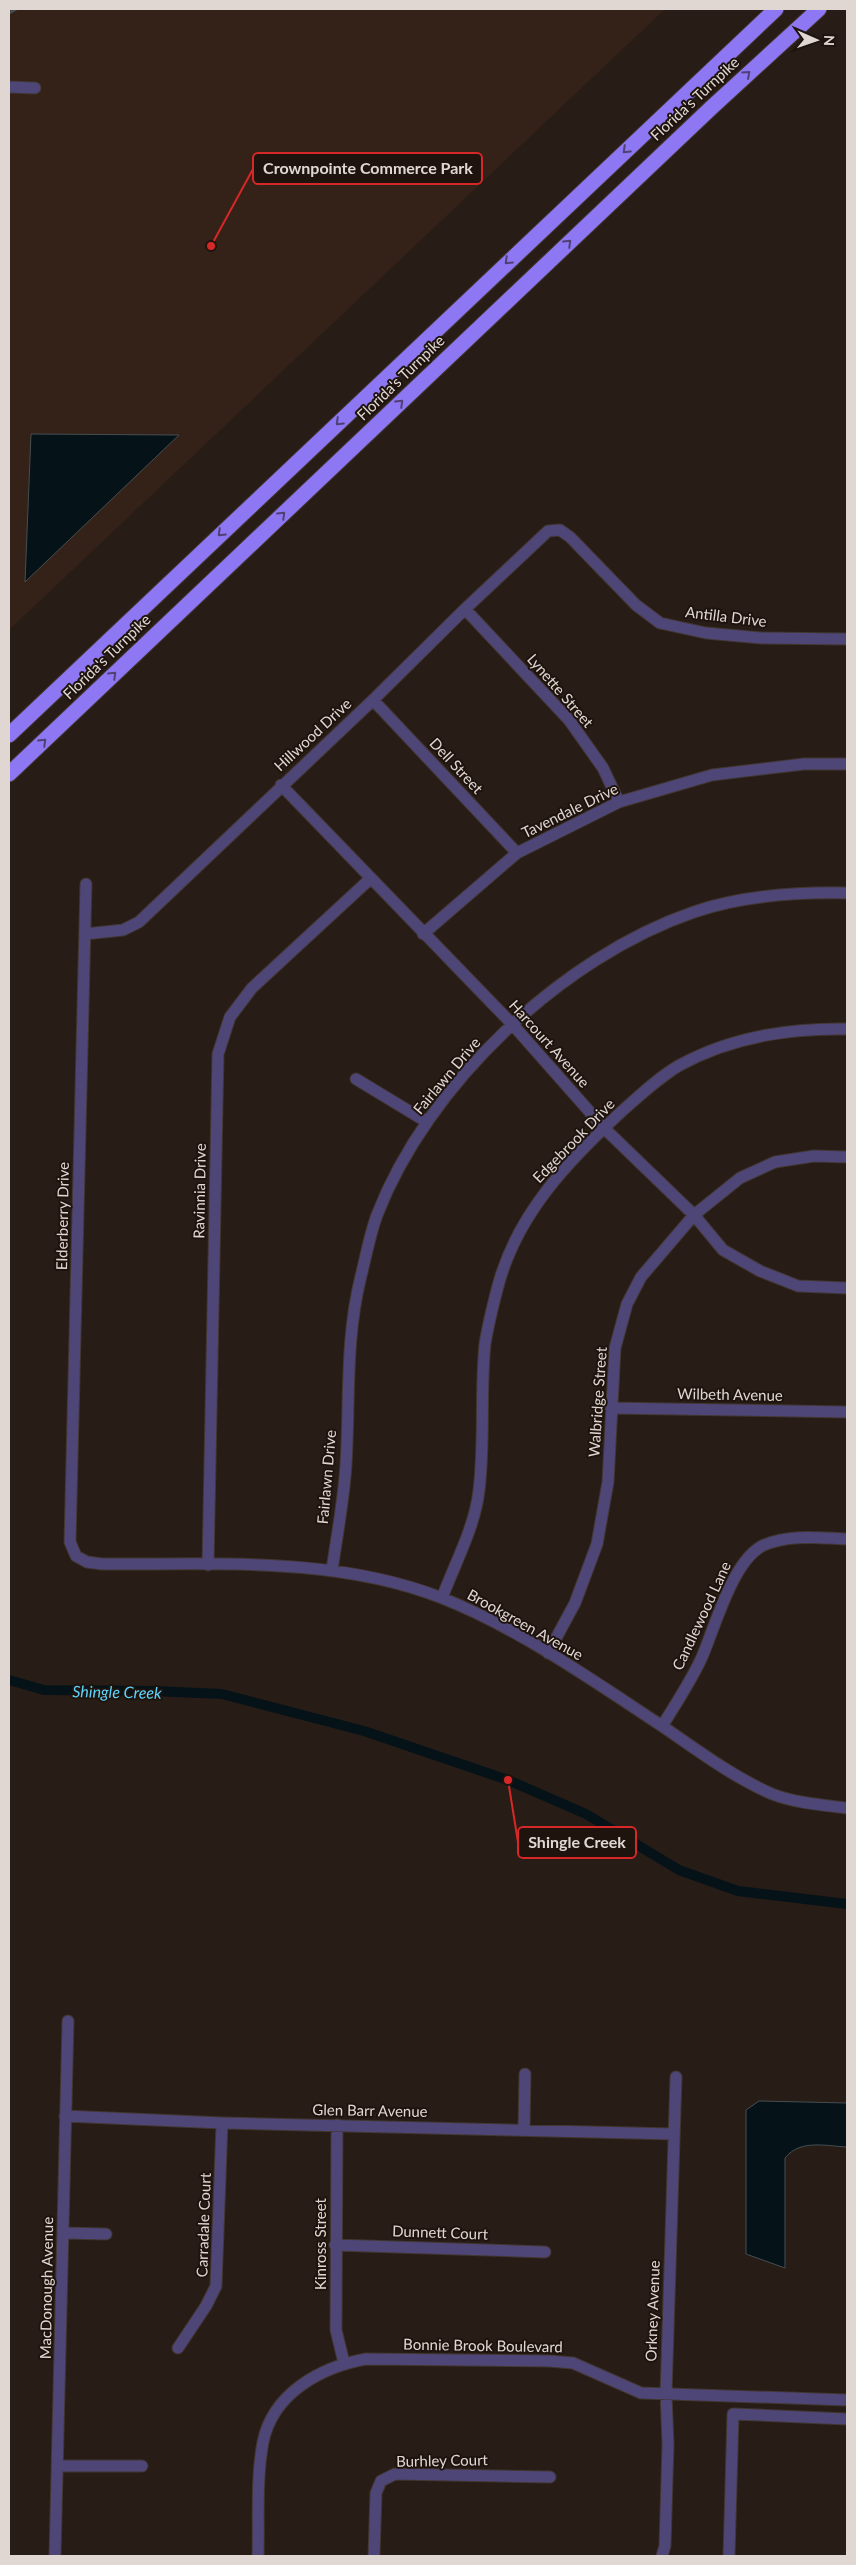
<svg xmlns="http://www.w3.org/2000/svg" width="856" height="2565" viewBox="0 0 856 2565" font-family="Lato,sans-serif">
<rect width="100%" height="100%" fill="#281c16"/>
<path fill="#342218" d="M9,9H665L9,630Z"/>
<path fill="#051319" stroke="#474e51" d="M31,434L179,435L25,582Z
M759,2101L847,2103V2147C826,2146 800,2139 785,2158V2268L746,2254V2110Z"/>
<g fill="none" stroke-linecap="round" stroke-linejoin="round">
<path stroke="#474e51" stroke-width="3" d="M9,13L16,9"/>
<path stroke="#051319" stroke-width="10" d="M9,1680L44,1690L154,1691L222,1694L364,1731L508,1780L586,1814L679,1870L738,1891L847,1904"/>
<defs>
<path id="minor" d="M9,87L35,88
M465,609L569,720L603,768L619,802
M373,700L517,853
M281,785L513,1025L604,1128L694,1215L723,1250L760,1271L798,1286L847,1288
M86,884L70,1542L76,1556L87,1562L102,1564C214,1565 335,1556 442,1598C520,1629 592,1680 662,1726C697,1750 733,1777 772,1794C795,1803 823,1805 847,1808
M85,934L123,930L139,922L373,700L465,609L548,531L560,530L570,537L636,605L660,623L706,633L761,638L847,639
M423,934L517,853L619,802L712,775L804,764H847
M356,1079L427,1122
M611,1408L847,1412
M208,1565L218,1054L230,1017L252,988L370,879
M332,1570C337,1535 344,1499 346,1464C350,1400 345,1340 361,1276C366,1256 370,1234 377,1215C427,1085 562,957 694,912C743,895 796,892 847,893
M442,1598C455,1563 475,1527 479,1490C485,1442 480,1392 485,1344C488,1325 493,1305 498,1286C517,1214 568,1161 621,1112C639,1096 659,1077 680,1065C731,1037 789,1028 847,1029
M548,1653L575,1603L597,1544L608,1482L615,1348L627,1304L641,1277L694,1215L740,1178L775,1162L814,1156L847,1157
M662,1726C676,1704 691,1681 702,1657C715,1627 733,1559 764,1545C791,1534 819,1538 847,1539
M65,2116L222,2123L674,2134
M337,2125L336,2330L344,2363
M524,2130L525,2074
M64,2233L106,2234
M335,2245L545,2252
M178,2348L206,2306L216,2286L222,2123
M58,2466H142
M55,2556L68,2021
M258,2556C259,2519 256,2479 263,2442C273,2393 321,2367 366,2359L549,2361L573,2363L641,2393L847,2400
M374,2556L376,2493L381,2481L395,2474L550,2477
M662,2556L665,2546L668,2444L666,2394L676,2077
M729,2556L733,2414L847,2419"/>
<path id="highway" d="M9,735L776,9
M9,774L711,108L819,9"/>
</defs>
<use href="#minor" stroke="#423630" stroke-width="13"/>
<use href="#highway" stroke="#423630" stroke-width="17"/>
<use href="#minor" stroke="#4d4677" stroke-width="11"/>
<use href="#highway" stroke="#8e77f2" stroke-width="15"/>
</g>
<defs><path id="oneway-chevron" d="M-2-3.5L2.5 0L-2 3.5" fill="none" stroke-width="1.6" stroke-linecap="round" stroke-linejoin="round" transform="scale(1.25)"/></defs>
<g stroke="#504074">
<use href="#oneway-chevron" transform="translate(747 74) rotate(-42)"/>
<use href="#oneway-chevron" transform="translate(626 150) rotate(136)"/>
<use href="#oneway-chevron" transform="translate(568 243) rotate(-44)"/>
<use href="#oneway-chevron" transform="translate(508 261) rotate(136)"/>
<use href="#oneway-chevron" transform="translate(400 403) rotate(-44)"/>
<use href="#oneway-chevron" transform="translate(339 422) rotate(136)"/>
<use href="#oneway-chevron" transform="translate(282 515) rotate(-44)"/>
<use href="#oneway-chevron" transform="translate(221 533) rotate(136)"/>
<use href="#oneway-chevron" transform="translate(113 675) rotate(-44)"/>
<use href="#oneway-chevron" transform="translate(43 742) rotate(-44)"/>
</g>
<g text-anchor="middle" stroke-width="4" stroke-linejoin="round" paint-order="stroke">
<g font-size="15" fill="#e0d7d3" stroke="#1e130d">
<text transform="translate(695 99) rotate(-43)" y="5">Florida's Turnpike</text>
<text transform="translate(401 378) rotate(-44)" y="5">Florida's Turnpike</text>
<text transform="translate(726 617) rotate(7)" y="5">Antilla Drive</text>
<text transform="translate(107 657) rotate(-44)" y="5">Florida's Turnpike</text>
<text transform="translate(560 691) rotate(49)" y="5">Lynette Street</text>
<text transform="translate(313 735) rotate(-43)" y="5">Hillwood Drive</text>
<text transform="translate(456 766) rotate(47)" y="5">Dell Street</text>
<text transform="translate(570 811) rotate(-26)" y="5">Tavendale Drive</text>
<text transform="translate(549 1044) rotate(48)" y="5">Harcourt Avenue</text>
<text transform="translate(447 1076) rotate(-50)" y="5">Fairlawn Drive</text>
<text transform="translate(574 1141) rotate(-46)" y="5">Edgebrook Drive</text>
<text transform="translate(200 1191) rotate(-89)" y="5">Ravinnia Drive</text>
<text transform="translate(63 1216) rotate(-89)" y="5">Elderberry Drive</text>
<text transform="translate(730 1395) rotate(1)" y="5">Wilbeth Avenue</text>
<text transform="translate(598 1402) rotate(-86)" y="5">Walbridge Street</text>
<text transform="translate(327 1477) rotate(-85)" y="5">Fairlawn Drive</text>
<text transform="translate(702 1616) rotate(-65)" y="5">Candlewood Lane</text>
<text transform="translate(525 1625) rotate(29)" y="5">Brookgreen Avenue</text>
<text transform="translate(370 2111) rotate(1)" y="5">Glen Barr Avenue</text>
<text transform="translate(204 2225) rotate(-88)" y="5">Carradale Court</text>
<text transform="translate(440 2233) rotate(2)" y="5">Dunnett Court</text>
<text transform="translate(321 2244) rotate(-90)" y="5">Kinross Street</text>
<text transform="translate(47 2288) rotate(-89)" y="5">MacDonough Avenue</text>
<text transform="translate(653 2311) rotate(-88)" y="5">Orkney Avenue</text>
<text transform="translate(483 2346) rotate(1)" y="5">Bonnie Brook Boulevard</text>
<text transform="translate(442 2461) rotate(-1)" y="5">Burhley Court</text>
</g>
<g font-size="16" font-style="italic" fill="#5fd4fc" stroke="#1e130d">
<text transform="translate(117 1692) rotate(1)" y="6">Shingle Creek</text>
</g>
</g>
<path fill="none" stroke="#d62828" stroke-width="2" d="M211 246L253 169M508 1780L518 1842"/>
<g fill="#d62828" stroke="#1e130d" stroke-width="2">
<circle cx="211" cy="246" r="5"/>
<circle cx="508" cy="1780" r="5"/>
</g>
<g fill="#1e130d" stroke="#d62828" stroke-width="2">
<rect x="253" y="153" width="229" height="31" rx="5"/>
<rect x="518" y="1827" width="118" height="31" rx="5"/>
</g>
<g font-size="16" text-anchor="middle" font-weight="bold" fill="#e0d7d3">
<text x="368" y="174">Crownpointe Commerce Park</text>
<text x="577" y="1848">Shingle Creek</text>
</g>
<rect width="856" height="2565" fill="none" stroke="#e0d7d3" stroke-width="20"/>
<g transform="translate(816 40) rotate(92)" stroke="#1e130d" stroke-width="4" paint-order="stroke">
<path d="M0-4L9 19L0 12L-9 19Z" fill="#e0d7d3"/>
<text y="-8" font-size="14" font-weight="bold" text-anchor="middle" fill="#e0d7d3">N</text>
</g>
</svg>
